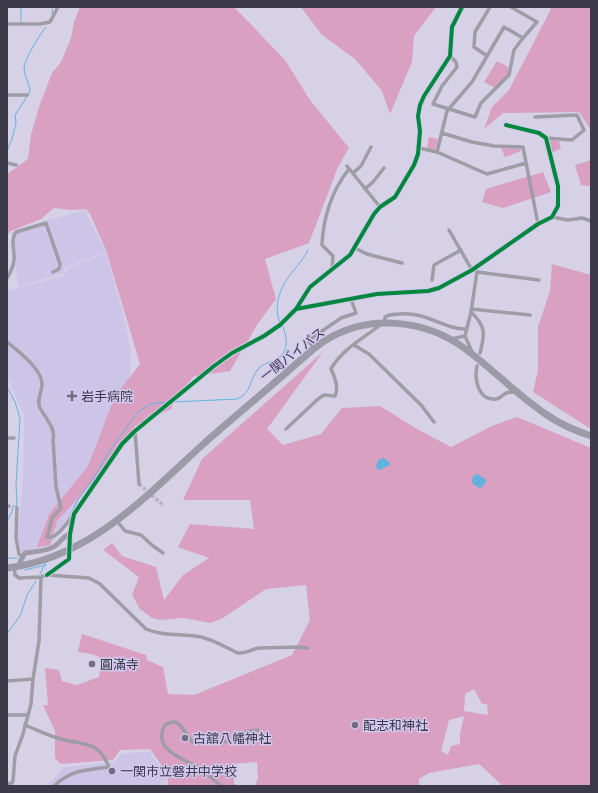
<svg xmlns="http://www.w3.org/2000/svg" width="598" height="793" viewBox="0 0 598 793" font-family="Spectral,'Noto Sans JP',serif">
<rect width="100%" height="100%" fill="#d6d1e7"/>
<path fill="#cdc5e8" d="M85,210L106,252L64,268V273L18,287L11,233L48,220Z
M106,253L126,324L131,355L129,406L70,518L50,546L26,550L21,553L18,538L23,478L24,416L7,377V291L65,275L66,269Z
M149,751L165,774L166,786H46L65,767L115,762L121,754Z"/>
<path fill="#d9a0c1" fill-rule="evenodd" d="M80,7H234L285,60L310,100L349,148L338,167L309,243L265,259L276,299L257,325L230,371L194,376L176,397L171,409L135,426L117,456L57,521L50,545L37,547L49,514L88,466L115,396L140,364L106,250L90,214L86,209L70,210L54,208L41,219L11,231L7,235V174L28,159L31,135L39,107L52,73L61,62L71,38L74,22Z
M301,7H436L414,36L412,62L390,114L382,91L355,59L322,35Z
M547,7H591V130L579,112L503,113L484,129L492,107L509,90L551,9Z
M497,61L508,67V75L495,88L484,82Z
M429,137L438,139L435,150L427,148Z
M551,140L559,141L561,148L552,153L549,143Z
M501,148L521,149V151L505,157Z
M591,160V186L581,185L575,165Z
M543,172L551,192L503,208L482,202L486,189Z
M552,264L591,275V429L533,392L538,371V327L550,291Z
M323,352L267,429L283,445L321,434L342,408L380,406L417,429L451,447L492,426L517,417L591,448V786H503L479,764L429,773L419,779V786H254L258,779L257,762L233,764L234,784L243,786H168L167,773L150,749L120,750L113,760L61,764L55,758V731L43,705H48L45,668L59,670L62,681L77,685L99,677L101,658L92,654L78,652L82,634L146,655L147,660L163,667L168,694L194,695L292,655L310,620L306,585L266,589L223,618L211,623L183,618L160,620L152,618L140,609L132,595L139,577L103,550L112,543L122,556L156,567L164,600L183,575L209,558L178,547L190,524L254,529L250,500H183L202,459ZM474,689L482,704H487L488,715L464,711L465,694ZM464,716L460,734V744L451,746L448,755L441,751L449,720Z"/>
<path fill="#62b2e0" d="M384,458L389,462L390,465L379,470L377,469L376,466L378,460Z
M478,474L486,480V482L482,487L479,488L473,484L472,481L473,476Z"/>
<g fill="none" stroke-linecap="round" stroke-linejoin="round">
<path stroke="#62b2e0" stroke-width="1" d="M52,13L53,7
M21,22V7
M7,151L12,139L16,123L15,115L30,92C30,84 24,76 24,68C24,60 40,34 46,27
M280,322C272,304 282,284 294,270C299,264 305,257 308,250
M7,387L15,402L20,418L16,484L17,506H13L12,512L7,521
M173,402L237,399C251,394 250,379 258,369C263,363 270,363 277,359C290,351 287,336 282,325
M71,514L77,501L93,479L111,449L137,413L150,404L168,402
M7,558H17
M25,570L46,565
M40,574L46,562
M7,634L21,614L27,595L36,581"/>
<path stroke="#b7b3c7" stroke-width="3.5" stroke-dasharray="3.5 2" stroke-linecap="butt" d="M139,484L164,506"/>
<path stroke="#9e9ca4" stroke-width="3.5" d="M7,24H40L50,22L58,7
M450,56L456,62L457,67L442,86L433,104L475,117L481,103L509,75L514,50L523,38L537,22L511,7
M487,56L474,47L475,32L490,7
M7,95H27
M535,117L577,115L584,130L572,140L546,138
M442,133L472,142L494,146L523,147L538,224
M419,148L437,152L487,174L526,163
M437,152L447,111L472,82L504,27L523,38
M7,163L16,165
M347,166L380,207
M353,173L361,166L371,147
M365,189L373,182L384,168
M552,217L568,220L582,218L591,221
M449,230L472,270
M355,248L367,254L402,263
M332,269L333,256L322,245C323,218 332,190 349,169
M477,272L539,280
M7,278C11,272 13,267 14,260C15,251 10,240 16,232L46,223L60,264L59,269L53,272
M432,280L434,265L461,250
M296,309L377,294L428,291L439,288L472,270L538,224L552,217L558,206V186L546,138L539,133L506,125
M471,309L530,315
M471,312C486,326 485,334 480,353
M385,323V317C390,314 395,314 400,314C425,311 445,330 467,329
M465,336L473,354
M451,339L465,336L471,312L477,272L475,267
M7,342C18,351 42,369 42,384C42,393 36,400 40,408C45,417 56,429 53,439L56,487L61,508L52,518L47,537C57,540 68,521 74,514
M354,345L369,354L421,405L434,422
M314,348L309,342L312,338L341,318L356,313L351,299
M477,366C474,379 478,401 496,399C500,399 502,395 506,393C509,392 513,392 516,392
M286,429L318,399L324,395L335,396C339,387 335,378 331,369C341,350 364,338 380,325
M135,431L139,484
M7,438H14
M7,506H9
M17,508L16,538L19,554L23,557
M117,521L125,531L141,535L153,546L163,553
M70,546L74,514L122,444L135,431L214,366L232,353L264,336L280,325L296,309L310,287L350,255L374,214L380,207L395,197L414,165L418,154L420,131L418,116L420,105L424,96L450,56L452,27L462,7
M14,567L15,575L19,578L41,577L47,575L89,578L100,584L146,629C164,637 183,633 201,637C214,640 227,648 238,653C246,654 252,649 259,648L299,647L308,648
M47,575L56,568L67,561L69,556
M7,681L33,679
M7,715H28
M25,725C37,730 48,736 61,739C85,746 97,739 109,767C87,770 72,769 54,786
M7,784L12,783L13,781L15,756L23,734L31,704L33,679L39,641L41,577
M221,786C214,780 207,773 199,768C183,758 153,751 164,726C181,713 183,735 194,743L236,741L245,732L258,730"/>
<path stroke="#9f9ba6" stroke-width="5" d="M20,562L25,553C34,551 45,552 53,547C60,544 62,536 70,534"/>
<path stroke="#9d9aa7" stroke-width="7" d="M7,568C92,558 150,492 210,438C244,409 278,380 311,351C316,347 321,343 326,340C369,314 424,319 464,348C493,369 517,395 547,415C560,424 576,431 591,436"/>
<defs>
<path id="cycleway" d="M296,309L377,294L428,291L439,288L472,270L538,224L552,217L558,206V186L546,138L539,133L506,125
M47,575L69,559L70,534L74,514L122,444L135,431L214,366L232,353L264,336L280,325L296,309L310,287L350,255L374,214L380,207L395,197L414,165L418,154L420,131L418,116L420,105L424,96L450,56L452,27L462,7"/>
</defs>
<use href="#cycleway" stroke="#d1c9ef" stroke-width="6"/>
<use href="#cycleway" stroke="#00873e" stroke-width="4"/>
</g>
<g fill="#726e80" stroke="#d1c9ef" stroke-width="1.5">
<path d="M70 390h4v4h4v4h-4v4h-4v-4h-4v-4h4z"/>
<circle cx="92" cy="664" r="4"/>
<circle cx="355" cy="725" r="4"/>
<circle cx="185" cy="738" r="4"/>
<circle cx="112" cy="771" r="4"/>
</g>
<g text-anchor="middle" stroke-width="3" stroke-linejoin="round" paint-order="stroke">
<g font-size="13" fill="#3c3948" stroke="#d1c9ef">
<text transform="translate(292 354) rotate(-38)" y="5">一関バイパス</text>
</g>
<g font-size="13" fill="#3c3948" stroke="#d1c9ef" text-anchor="start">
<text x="81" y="401">岩手病院</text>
<text x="100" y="669">圓滿寺</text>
<text x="363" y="730">配志和神社</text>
<text x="193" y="743">古舘八幡神社</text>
<text x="120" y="776">一関市立磐井中学校</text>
</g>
</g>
<rect width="598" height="793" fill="none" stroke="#3c3948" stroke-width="16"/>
</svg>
